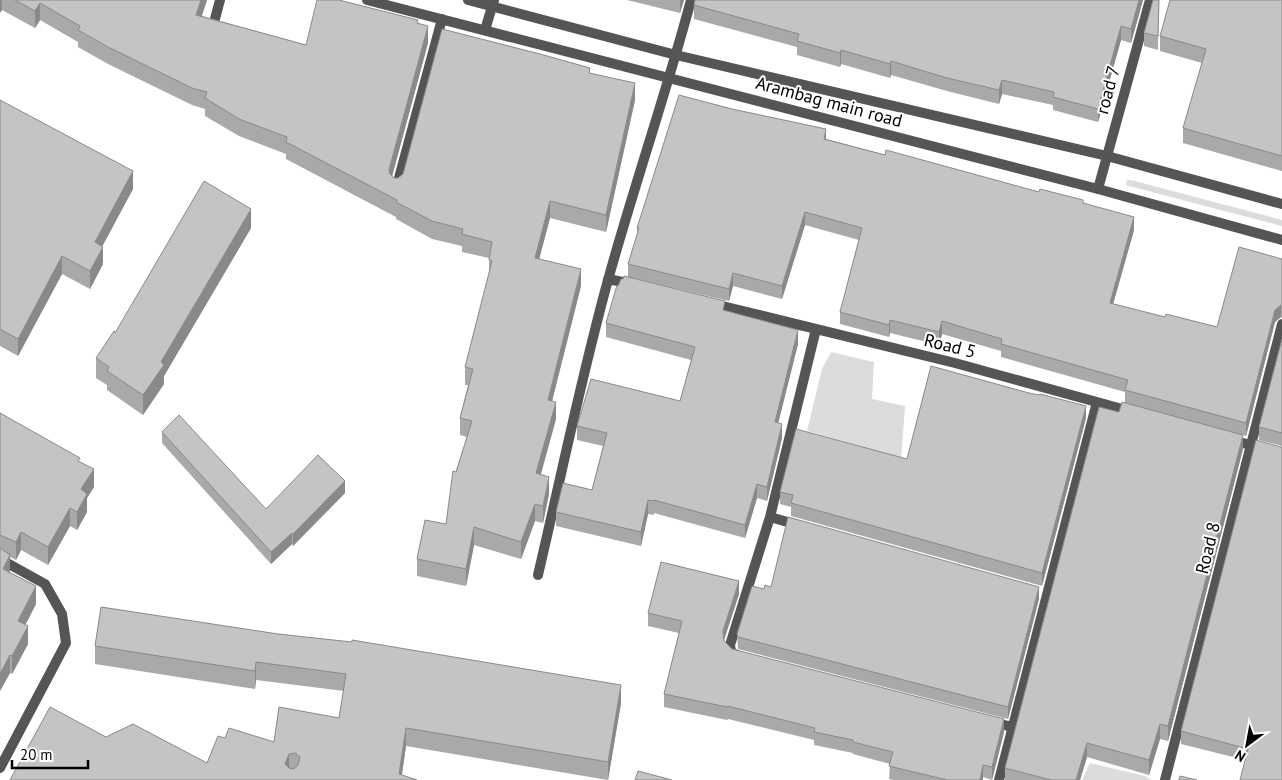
<svg xmlns="http://www.w3.org/2000/svg" width="1282" height="780" viewBox="0 0 1282 780" font-family="'PT Sans',sans-serif">
<rect width="100%" height="100%" fill="#fff"/>
<path fill="#dcdcdc" d="M1127,180H1131L1282,220V226L1129,186L1126,185Z
M831,352L874,362L872,399L905,406L901,462L860,455V446L807,431L822,369Z
M1090,763L1145,776L1151,780H1082Z"/>
<g fill="none" stroke-linecap="round" stroke-linejoin="round">
<path stroke="#555" stroke-width="10" d="M212,30L220,0
M485,30L494,0
M396,189L442,19
M1098,189L1150,0
M608,279L632,284
M714,304L955,363L1133,412
M1231,440L1282,453
M770,517L798,525
M0,559L45,584L62,614L66,643L0,768
M538,575C561,477 581,378 608,280C634,186 666,94 691,0
M737,655L731,652L730,645L770,517L816,329
M993,722L1012,727
M999,780L1097,402
M1165,780L1282,324"/>
<path stroke="#555" stroke-width="10" d="M367,0L1098,189L1282,240
M468,0L676,55L1107,156L1282,204"/>
</g>
<path fill="#a9a9a9" d="M0,0H207L202,16L306,45L418,23L428,43L392,177L394,178H398L590,73L635,100L606,232L550,218L539,259L581,286L552,401L556,419L541,474L549,494L543,523L535,521L521,559L474,545L466,586L417,576V559L446,524L456,472L467,437L460,435V418L468,385H465V367L489,275V258L462,252V246L432,239L396,219V217L286,159V154L239,136L205,116V109L192,105L108,64L78,47V42L40,20L35,28L2,10Z
M627,0H684L680,13Z
M695,0H1143L1131,43L1121,40L1098,122L1053,110V105L1002,94L999,104L947,91L891,75L890,78L841,64L840,67L797,55V47L694,19V5Z
M1159,0L1158,50L1144,46V33Z
M1282,0V171L1183,143V128L1202,63L1160,51V36Z
M0,100L133,189L102,246L103,264L90,289L62,274L18,356L0,346Z
M826,139L885,155L1083,203L1134,230L1113,304L1165,317L1217,327L1282,259V318L1281,317L1275,322L1246,436L1243,435V449L1168,741L1160,739L1149,775L1087,757L1080,780H1005V768L1119,412L1125,403V392L1001,357V351L942,334L939,345L890,333L889,337L840,324V312L859,240L805,225L782,299L733,286L729,301L628,277V264L637,234V228Z
M251,228L164,376V384L143,415L107,390V385L96,378V358L115,333Z
M725,310L798,344L778,423L782,438L767,501L757,498L745,538L654,513V515L648,514L641,546L556,526V512L592,490L603,446L577,440V426L680,401L691,360L606,337V323Z
M1282,339V446L1259,440V427Z
M0,413L80,462L94,487L87,498V512L77,530L70,526L48,565L21,550L16,560L10,557V572L36,604L25,625L28,644L12,674L10,673L0,691Z
M1086,418L1042,586L791,516V507L780,504V492L907,459Z
M162,432L266,509L345,493L293,546L292,544L271,564L162,443Z
M1281,447L1282,780L1245,760L1181,744V731Z
M771,587L1039,599L1008,719L738,649L737,634L764,589Z
M739,594L724,640L732,649L1004,732L992,780L983,777V780H894L889,779L890,764L853,754V753L814,745V740L728,719L727,720L664,707V694L679,633L648,626V613Z
M101,607L621,703L608,780L406,746L402,775L10,780L106,737L207,763L225,738L274,742L339,718L344,691L256,680L255,689L95,664V646Z"/>
<path fill="#898989" d="M0,0H2V10L0,13Z
M201,0H207L196,32V15Z
M680,0H684L680,13Z
M1139,0H1143L1131,43V29Z
M40,3V20L35,28V11Z
M428,26V43L389,187V170Z
M1121,26V40L1098,122V109Z
M841,50V64L840,67V53Z
M891,61V75L890,78V64Z
M1002,80V94L999,104V90Z
M635,83V100L606,232V215Z
M826,129V142L824,139Z
M133,171V189L95,260V242Z
M550,201V218L535,275V258Z
M251,209V228L164,376V384L143,415V395L161,362Z
M805,212V225L782,299V286Z
M1134,217V230L1110,315V303Z
M103,247V264L90,289V271Z
M62,256V274L18,356V339Z
M581,269V286L548,417V400Z
M733,273V286L729,301V289Z
M1281,305V317L1275,322L1246,436V423L1275,310Z
M890,320V333L889,337V325Z
M942,321V334L939,345V332Z
M798,330V344L775,436V422Z
M556,402V419L536,491V473Z
M1086,406V418L1042,586V573Z
M782,424V438L767,501V487Z
M1243,435V449L1168,741V726Z
M94,469V487L87,498V512L77,530V512L81,489Z
M549,477V494L543,523V506Z
M345,481V493L293,546V534Z
M757,484V498L745,538V525Z
M648,500V514L641,546V532Z
M535,504V521L521,559V542Z
M70,508V526L48,565V547Z
M474,527V545L466,586V569Z
M21,532V550L16,560V542Z
M292,533V544L271,564V552Z
M10,555V572L3,569Z
M739,581V594L723,643V631Z
M36,586V604L18,639V621Z
M1039,587V599L1008,719V707Z
M28,626V644L12,674V656Z
M10,655V673L0,691V674Z
M256,662V680L255,689V671Z
M621,685V703L608,780V762Z
M1004,719V732L992,780V767Z
M1160,724V739L1149,775V760Z
M406,728V746L401,780L399,774Z
M1087,743V757L1080,780H1076Z
M289,754V772L285,764Z
M983,765V780H980Z"/>
<path fill="#c4c4c4" stroke="#898989" fill-rule="evenodd" d="M15,0H201L196,15L306,45L317,0H339L418,20L417,23L428,26L389,170L390,174L394,178H398L403,174L442,29L540,54L590,68L589,73L635,83L606,215L550,201L535,258L581,269L548,400L556,402L536,473L549,477L543,506L535,504L521,542L474,527L466,569L417,559L425,520L446,524L453,471L456,472L472,421L460,418L473,369L465,367L492,261L489,260L492,242L462,234L463,229L432,221L396,202L397,200L286,142L287,137L239,119L205,98L207,92L192,88L108,47L78,30L80,26L40,3L35,11Z
M695,0H1139L1131,29L1121,26L1098,109L1053,97L1054,92L1002,80L999,90L947,78L891,61L890,64L841,50L840,53L797,41L799,34L694,5Z
M1153,0H1159L1158,36L1144,33Z
M1170,0H1282V156L1183,128L1206,49L1160,36Z
M679,95L732,109L826,129L824,139L885,155L886,150L1039,192L1040,189L1083,200V203L1134,217L1110,303L1165,317L1166,314L1217,327L1239,247L1282,259V305H1281L1275,310L1246,423L1125,390L1128,380L1001,344L1002,339L942,321L939,332L890,320L889,325L840,312L862,228L805,212L782,286L733,273L729,289L628,264L639,228H637Z
M0,100L133,171L95,242L103,247L90,271L62,256L18,339L0,329Z
M204,181L251,209L161,362L164,365L143,395L107,371L109,367L96,358L114,331L115,333Z
M624,276L725,301L723,310L798,330L775,422L782,424L767,487L757,484L745,525L654,500V501L648,500L641,532L556,512L563,483L592,490L607,433L577,426L591,379L680,401L695,347L606,323L617,285L618,286L621,279H623Z
M1282,339V433L1259,427Z
M931,366L1029,393L1039,395L1040,394L1086,406L1042,573L791,503L793,495L780,492L796,429L907,459Z
M1122,402L1243,435L1168,726L1160,724L1149,760L1087,743L1076,780H1051L1005,768L1099,407L1119,412Z
M0,413L80,458L78,461L94,469L81,489L87,494L77,512L70,508L48,547L21,532L16,542L0,535Z
M179,415L266,509L318,455L345,481L293,534L292,533L271,552L162,432Z
M1256,440L1281,447H1282V780H1240L1248,749L1181,731Z
M788,517L1039,587L1008,707L738,637L737,634L752,586L764,589L765,585L771,587Z
M0,548L10,555L3,569L36,586L18,621L28,626L12,656L10,655L0,674Z
M661,562L739,581L723,631L724,641L732,649L1004,719L992,767L983,765L980,780H947L889,766L893,752L853,742V740L814,732L815,728L728,706L727,707L664,694L682,621L648,613Z
M101,607L278,634L352,642V640L621,685L608,762L406,728L399,774L417,780H10L50,707L106,737L133,724L207,763L218,736L225,738L229,728L274,742L279,707L339,718L346,674L256,662L255,671L95,646ZM296,753L300,757L298,765L294,769L289,768L285,764L289,754Z
M638,771L672,780H635Z
M1180,776L1197,780H1179Z"/>
<g text-anchor="middle" stroke-width="4" stroke-linejoin="round" paint-order="stroke">
<g font-size="18" fill="#000" stroke="#fff">
<text transform="translate(1108 90) rotate(-75)" y="6">road 7</text>
<text transform="translate(829 102) rotate(15)" y="6">Arambag main road</text>
<text transform="translate(950 346) rotate(14)" y="6">Road 5</text>
<text transform="translate(1208 548) rotate(-76)" y="6">Road 8</text>
</g>
</g>
<g transform="translate(1247 745) rotate(212)" stroke="#ffffff" stroke-width="4" paint-order="stroke">
<path d="M0-4L9 19L0 12L-9 19Z" fill="#000000"/>
<text y="-8" font-size="14" font-weight="bold" text-anchor="middle" fill="#000000">N</text>
</g>
<path d="M12 760v8h76v-8" fill="none" stroke="#000000" stroke-width="2.5"/>
<text x="20" y="760" font-size="15" fill="#000000" stroke="#ffffff" stroke-width="4" paint-order="stroke">20 m</text>
</svg>
